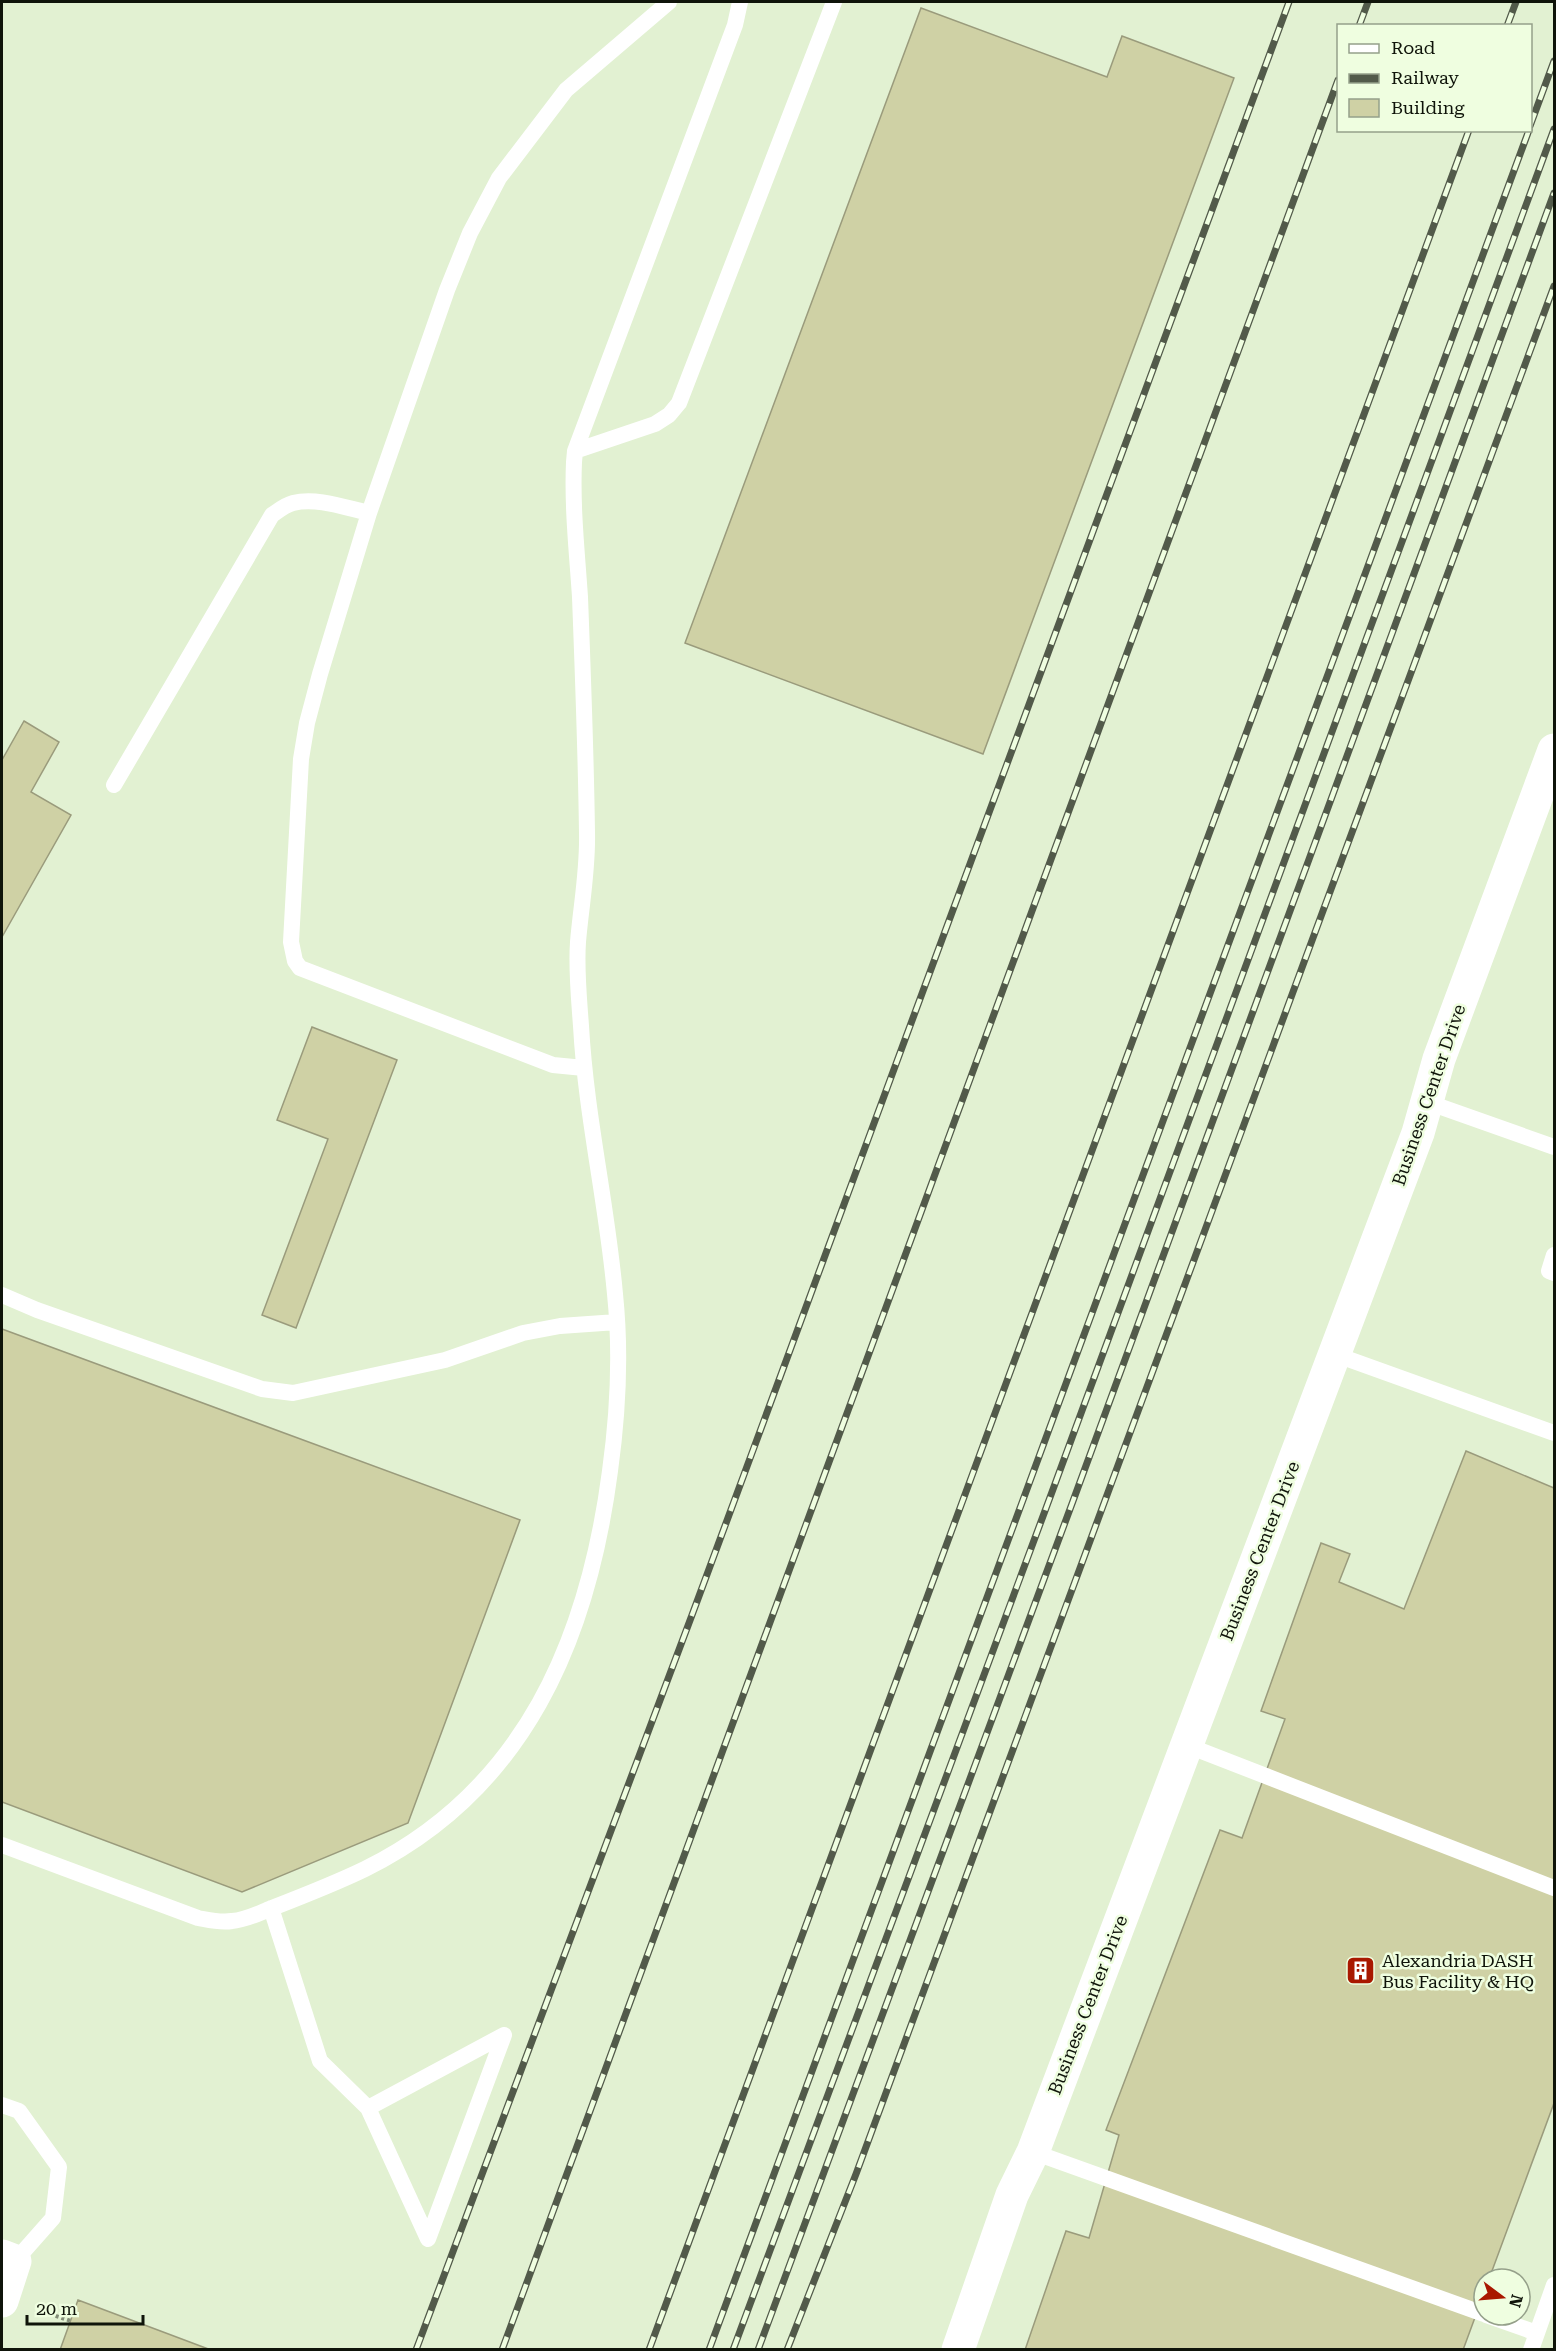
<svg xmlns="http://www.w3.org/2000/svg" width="1556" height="2351" viewBox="0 0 1556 2351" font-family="'Roboto Serif',serif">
<rect width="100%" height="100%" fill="#e2f1d2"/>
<path fill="#cfd1a5" stroke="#9a9b7c" stroke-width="1.5" d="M921,8L1107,77L1122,36L1234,78L983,754L685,643Z
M24,721L59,742L31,792L71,815L2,937V760Z
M312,1027L397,1060L296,1328L262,1315L328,1139L277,1120Z
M2,1329L520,1520L408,1823L242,1892L2,1802Z
M1466,1451L1554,1488V2103L1489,2279H1484V2293L1463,2350H1025L1066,2231L1089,2238L1119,2135L1106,2130L1220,1830L1242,1838L1285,1719L1261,1711L1321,1543L1350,1554L1339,1582L1404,1609Z
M78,2300L211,2350H60Z"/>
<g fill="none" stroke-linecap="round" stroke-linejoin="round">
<path stroke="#838e78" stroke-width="4" stroke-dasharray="3 3" stroke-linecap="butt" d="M50,2314L71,2321"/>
<path stroke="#fff" stroke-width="16" d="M575,451L655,424L669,415L679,403L834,2
M114,785L272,515C278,511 285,505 293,503C317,497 346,508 369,513
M584,1068L553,1065L300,968L295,961L291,942L301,759L307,723L320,674L369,513L447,290L470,233L499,178L566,90L669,2
M1427,1102L1554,1147
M1554,1255L1549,1271L1554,1273
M2,1295L37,1310L262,1389L293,1393L445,1360L523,1333L560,1326L617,1322
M1334,1354L1554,1433
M1186,1745L1554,1888
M2,1845L198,1918C209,1920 220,1923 232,1921C246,1920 259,1913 272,1908C303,1896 334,1884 365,1869C525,1790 588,1639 610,1471C618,1413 621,1352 615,1294C607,1204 586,1116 581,1026C579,998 576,970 578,942C581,906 588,870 587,833C586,754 583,675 580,597C577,552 572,507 574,462L575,451L735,25L740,2
M271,1908L320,2061L368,2108L428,2239
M2,2105L19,2111L59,2167L53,2218L15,2261
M368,2108L504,2035
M1033,2152L1484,2314
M428,2239L504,2035
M1486,2315L1537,2333
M1531,2350L1554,2285"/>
<path stroke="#fff" stroke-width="33" d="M2,2256L15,2261L2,2301
M958,2350L1012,2195L1033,2152L1418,1133L1439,1059L1554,750"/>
<defs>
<path id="rail" d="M1359,26L1368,2
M1507,26L1516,2
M1530,126L1554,61
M416,2350L692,1615L1289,2
M502,2350L1338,80
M649,2350L1469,130
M709,2350L1529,130
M733,2350L1052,1492L1554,129
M758,2350L1073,1501L1554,193
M787,2350L856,2174L1554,286"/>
</defs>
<use href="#rail" stroke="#525a4a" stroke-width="7"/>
<use href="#rail" stroke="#effee0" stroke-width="4.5" stroke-dasharray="14" stroke-linecap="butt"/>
</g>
<defs>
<symbol id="building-square" viewBox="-11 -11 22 22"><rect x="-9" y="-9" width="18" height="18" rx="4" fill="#a91800" stroke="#effee0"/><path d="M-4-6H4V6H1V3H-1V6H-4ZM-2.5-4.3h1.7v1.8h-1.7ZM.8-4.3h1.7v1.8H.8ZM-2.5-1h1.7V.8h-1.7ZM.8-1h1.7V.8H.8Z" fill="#fff"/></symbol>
</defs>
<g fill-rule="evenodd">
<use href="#building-square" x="1344" y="1954" width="33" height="33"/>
</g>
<g text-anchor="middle" stroke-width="5" stroke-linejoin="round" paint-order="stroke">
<g font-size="18" fill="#0f140a" stroke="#effee0">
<text transform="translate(1429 1095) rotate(-71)" y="6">Business Center Drive</text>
<text transform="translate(1260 1551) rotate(-69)" y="6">Business Center Drive</text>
<text transform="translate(1088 2005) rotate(-69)" y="6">Business Center Drive</text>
</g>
<g font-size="18" fill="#0f140a" stroke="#effee0" text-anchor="start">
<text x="1382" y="1967">Alexandria DASH<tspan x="1382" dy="21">Bus Facility &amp; HQ</tspan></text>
</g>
</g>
<rect width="1556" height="2351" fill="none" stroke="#0f140a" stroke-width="6"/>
<rect x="1337" y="24" width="195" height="108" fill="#effee0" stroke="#95a08a" stroke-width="1.5"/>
<rect x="1349" y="44" width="30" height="9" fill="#ffffff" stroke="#95a08a" stroke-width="1.5"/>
<text x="1391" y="54" font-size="18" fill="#0f140a">Road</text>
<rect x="1349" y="74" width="30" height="9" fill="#525a4a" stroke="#95a08a" stroke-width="1.5"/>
<text x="1391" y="84" font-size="18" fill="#0f140a">Railway</text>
<rect x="1349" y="99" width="30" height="18" fill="#cfd1a5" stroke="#95a08a" stroke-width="1.5"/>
<text x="1391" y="114" font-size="18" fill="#0f140a">Building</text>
<g transform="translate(1502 2297) rotate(106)"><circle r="28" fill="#effee0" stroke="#95a08a" stroke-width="1.5"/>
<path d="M0-4.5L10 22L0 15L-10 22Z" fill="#a91800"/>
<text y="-9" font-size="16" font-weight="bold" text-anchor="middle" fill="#0f140a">N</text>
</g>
<path d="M27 2315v9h116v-9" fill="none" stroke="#0f140a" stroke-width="3"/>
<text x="36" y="2315" font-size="18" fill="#0f140a" stroke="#effee0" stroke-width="4.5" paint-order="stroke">20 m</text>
</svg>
